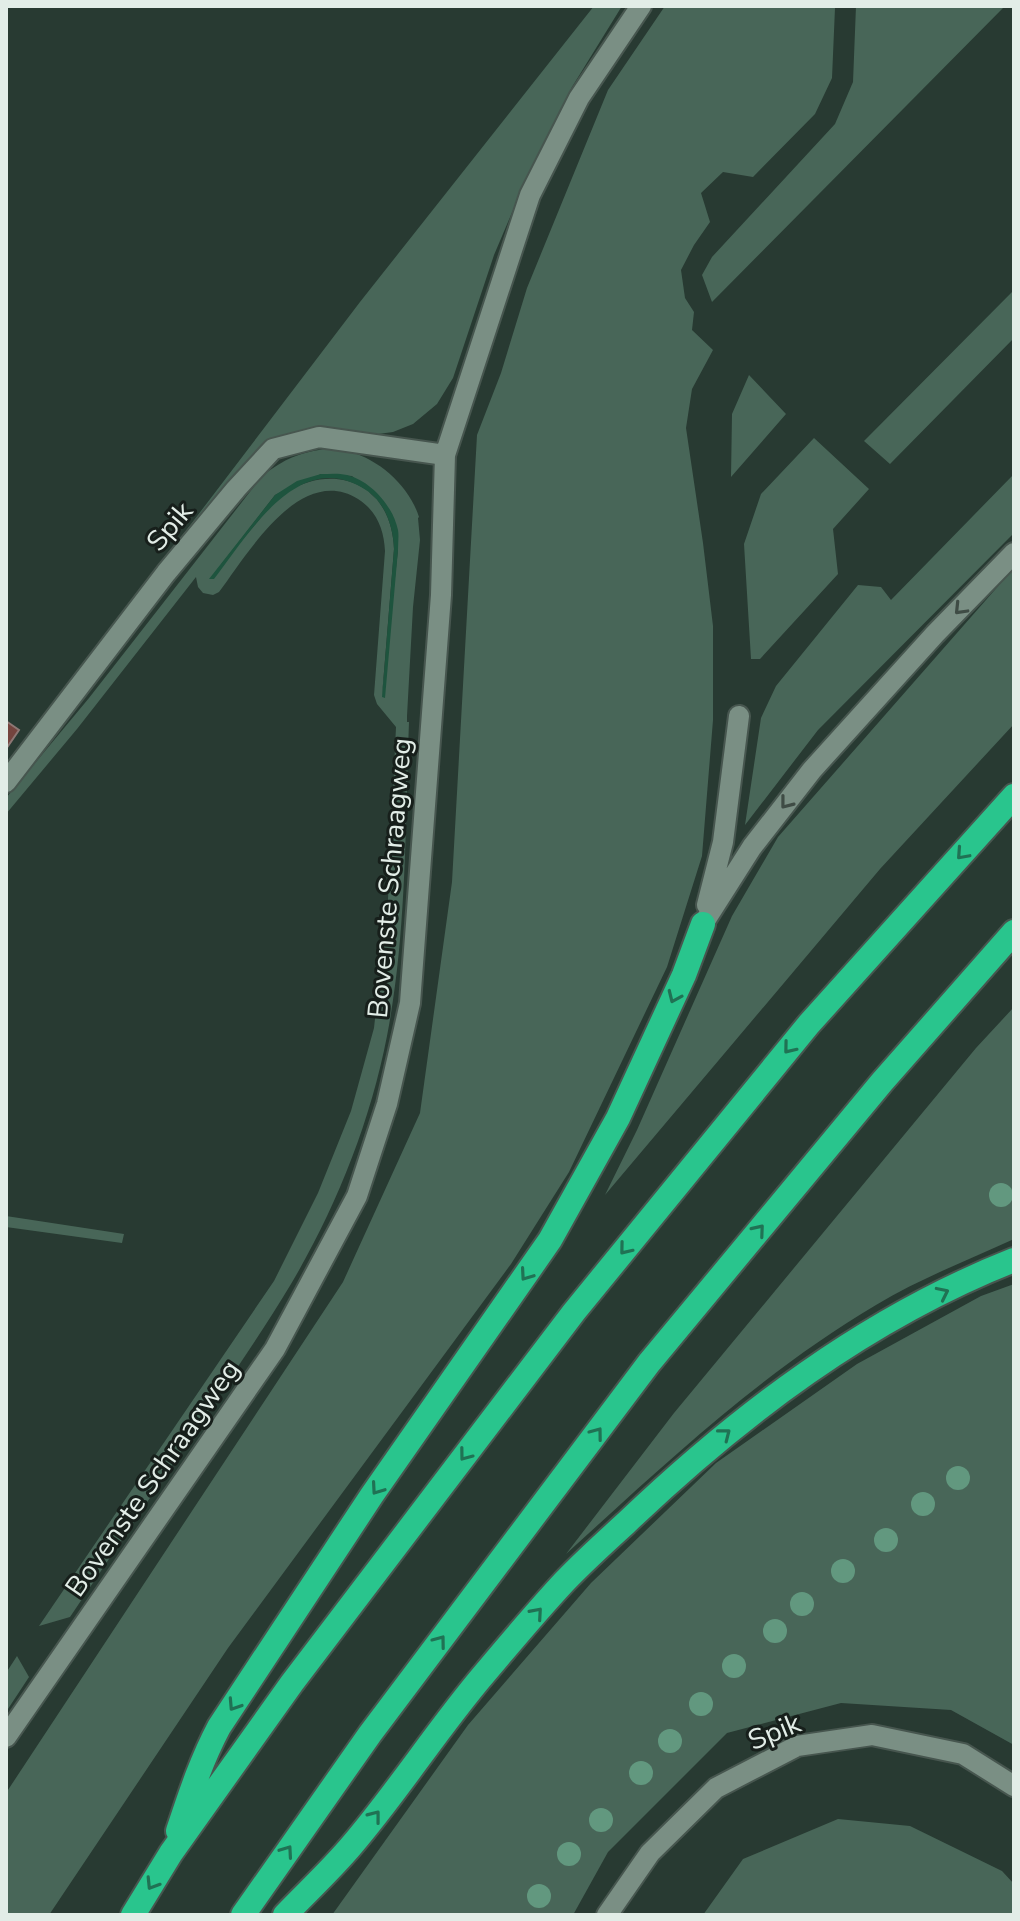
<svg xmlns="http://www.w3.org/2000/svg" width="1020" height="1921" viewBox="0 0 1020 1921" font-family="'Nunito Sans',sans-serif">
<rect width="100%" height="100%" fill="#283a32"/>
<path fill="#486658" fill-rule="evenodd" d="M594,6H622L572,87L530,170L494,255L453,378L437,404L413,424L393,432L371,435L289,437L153,574L360,302Z
M665,6H834L835,8L832,78L815,114L753,177L723,172L701,193L710,222L694,245L681,270L685,298L694,312L692,330L713,350L692,389L686,428L703,543L713,626V720L702,856L667,967L569,1172L511,1264L228,1648L49,1915H6V1793L343,1282L420,1113L452,882L477,435L501,373L527,288L608,90Z
M856,6H1005L712,302L702,275L712,257L835,124L853,82Z
M1014,290V338L890,464L864,441Z
M749,375L786,414L731,477L732,414Z
M814,438L869,489L833,529L838,574L760,659H751L744,544L761,494Z
M324,449C333,450 342,451 350,452C381,460 410,488 419,517L418,518L420,540L413,607L407,716V722H409C405,826 407,933 387,1036C370,1123 336,1208 291,1284C264,1329 234,1372 205,1416C160,1483 115,1550 70,1617L39,1626L274,1281L318,1193L351,1111L374,1028L388,899L396,727L377,704L374,695L385,551C384,530 377,511 358,499C300,463 247,555 219,592L213,595L203,593L198,587L196,577L77,729L6,814V798L89,698L263,475C287,458 296,454 324,449ZM321,474L352,476L392,514L398,550L382,696L394,549C393,524 384,499 360,486C338,474 310,478 289,491C275,499 264,514 254,526C239,544 224,561 210,579L275,495Z
M1014,474V533L818,730L745,825L761,718L776,686L858,585L881,587L891,600Z
M1014,568V724L880,869L605,1195L637,1130L732,916L778,837Z
M1014,1007V1239C968,1260 919,1279 876,1305C761,1373 664,1465 566,1554L674,1413L976,1048Z
M6,1216L124,1234L122,1243L6,1227Z
M1014,1284V1745L951,1710L841,1703L727,1733L608,1852L573,1915H332L468,1725L591,1583L716,1463L857,1364L981,1296Z
M17,1656L29,1677L6,1712V1673Z
M838,1819L910,1826L1002,1871L1014,1884V1911L1011,1915H703L743,1859Z"/>
<path fill="#1e543e" d="M321,474C330,474 338,473 347,475C371,481 393,506 398,530C399,536 398,543 398,550L385,698L382,697L394,549C393,524 384,499 361,487C296,450 247,537 214,579H209L275,495L297,481Z"/>
<path fill="#74443e" stroke="#8d7774" stroke-width="2" d="M6,721L19,730L6,749Z"/>
<g fill="none" stroke-linecap="round" stroke-linejoin="round">
<defs>
<path id="minor" d="M6,782L166,573L236,489L273,449L319,437L445,455
M707,905L723,842L739,716
M703,924L752,847L812,770L935,634L1014,553
M6,1737L275,1349L357,1196L387,1104L410,1003L441,595L445,455L530,195L579,98L641,6
M607,1915L650,1853L716,1788L797,1746L872,1735L963,1754L1014,1786"/>
<path id="highway" d="M178,1831C190,1795 201,1761 219,1727L372,1495L550,1240L618,1118L684,975L703,924
M133,1915L171,1853L292,1683L574,1312L809,1024L1014,796
M243,1915L370,1734L649,1363L882,1082L1014,932
M285,1915C307,1892 331,1870 352,1845C399,1790 438,1728 485,1673C511,1642 537,1611 564,1582C584,1561 605,1542 626,1523C739,1415 867,1318 1014,1260"/>
</defs>
<use href="#minor" stroke="#47564f" stroke-width="24"/>
<use href="#highway" stroke="#47564f" stroke-width="28"/>
<use href="#minor" stroke="#7a8f84" stroke-width="20"/>
<use href="#highway" stroke="#29c58d" stroke-width="24"/>
</g>
<g fill="#62987f">
<circle cx="1001" cy="1195" r="12"/>
<circle cx="958" cy="1478" r="12"/>
<circle cx="923" cy="1504" r="12"/>
<circle cx="886" cy="1540" r="12"/>
<circle cx="843" cy="1571" r="12"/>
<circle cx="802" cy="1604" r="12"/>
<circle cx="775" cy="1631" r="12"/>
<circle cx="734" cy="1666" r="12"/>
<circle cx="701" cy="1704" r="12"/>
<circle cx="670" cy="1741" r="12"/>
<circle cx="641" cy="1773" r="12"/>
<circle cx="601" cy="1820" r="12"/>
<circle cx="569" cy="1854" r="12"/>
<circle cx="539" cy="1896" r="12"/>
</g>
<defs><path id="oneway-chevron" d="M-2-3.5L2.5 0L-2 3.5" fill="none" stroke-width="1.6" stroke-linecap="round" stroke-linejoin="round" transform="scale(2)"/></defs>
<g stroke="#3f4c45">
<use href="#oneway-chevron" transform="translate(960 609) rotate(134)"/>
<use href="#oneway-chevron" transform="translate(786 803) rotate(128)"/>
</g>
<g stroke="#207254">
<use href="#oneway-chevron" transform="translate(962 854) rotate(132)"/>
<use href="#oneway-chevron" transform="translate(674 997) rotate(114)"/>
<use href="#oneway-chevron" transform="translate(789 1048) rotate(129)"/>
<use href="#oneway-chevron" transform="translate(759 1230) rotate(-50)"/>
<use href="#oneway-chevron" transform="translate(625 1249) rotate(129)"/>
<use href="#oneway-chevron" transform="translate(526 1275) rotate(125)"/>
<use href="#oneway-chevron" transform="translate(943 1293) rotate(-26)"/>
<use href="#oneway-chevron" transform="translate(597 1433) rotate(-53)"/>
<use href="#oneway-chevron" transform="translate(725 1434) rotate(-38)"/>
<use href="#oneway-chevron" transform="translate(465 1455) rotate(127)"/>
<use href="#oneway-chevron" transform="translate(377 1489) rotate(125)"/>
<use href="#oneway-chevron" transform="translate(537 1613) rotate(-49)"/>
<use href="#oneway-chevron" transform="translate(440 1641) rotate(-53)"/>
<use href="#oneway-chevron" transform="translate(234 1705) rotate(123)"/>
<use href="#oneway-chevron" transform="translate(375 1816) rotate(-52)"/>
<use href="#oneway-chevron" transform="translate(287 1851) rotate(-55)"/>
<use href="#oneway-chevron" transform="translate(152 1884) rotate(122)"/>
</g>
<g text-anchor="middle" stroke-width="6" stroke-linejoin="round" paint-order="stroke">
<g font-size="28" fill="#e2ede7" stroke="#171f1b">
<text transform="translate(169 526) rotate(-50)" y="10">Spik</text>
<text transform="translate(389 878) rotate(-85)" y="10">Bovenste Schraagweg</text>
<text transform="translate(152 1478) rotate(-55)" y="10">Bovenste Schraagweg</text>
<text transform="translate(774 1731) rotate(-22)" y="10">Spik</text>
</g>
</g>
<rect width="1020" height="1921" fill="none" stroke="#e2ede7" stroke-width="16"/>
</svg>
